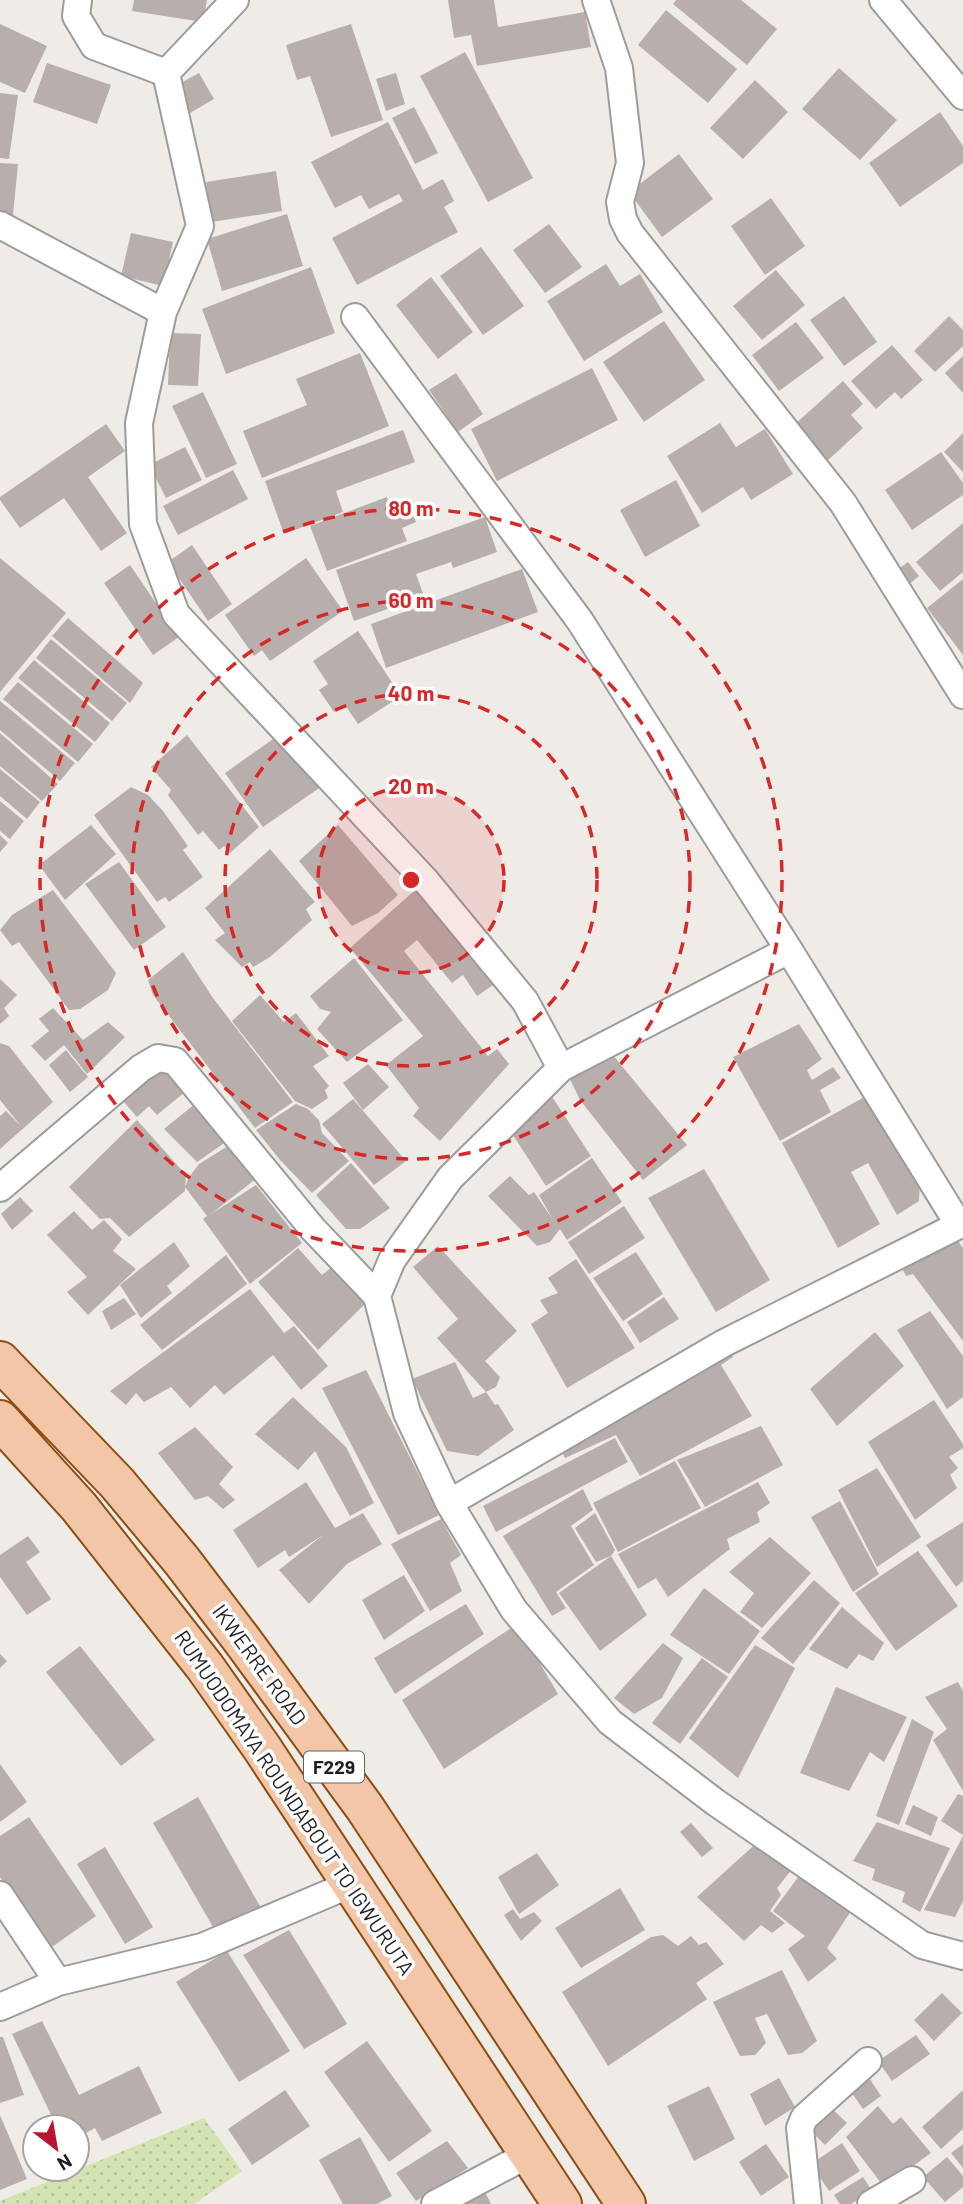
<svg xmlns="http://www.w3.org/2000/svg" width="963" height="2204" viewBox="0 0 963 2204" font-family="Barlow,sans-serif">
<defs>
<pattern id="grass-dots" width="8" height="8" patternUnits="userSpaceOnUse" patternTransform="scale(1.75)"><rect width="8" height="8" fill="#d3e4b2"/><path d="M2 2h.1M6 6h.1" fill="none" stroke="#b5c399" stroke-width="1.8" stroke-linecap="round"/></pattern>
</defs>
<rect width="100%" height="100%" fill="#efebe7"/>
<path fill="url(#grass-dots)" d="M204,2118L242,2171L194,2204H0V2201Z"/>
<path fill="#b8afac" d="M134,0H207L203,22L132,11Z
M448,0H494L498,27L585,12L591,47L477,66L471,35L454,38Z
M676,0H741L777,29L747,65L673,4Z
M666,10L737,69L708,103L638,45Z
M0,24L47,46L25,93L0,82Z
M351,24L383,120L331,137L310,76L297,80L286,45Z
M465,52L533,178L488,202L420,76Z
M47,63L111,85L97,124L33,102Z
M839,68L897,120L860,160L802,109Z
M199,73L214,99L190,113L175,86Z
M396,73L405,104L386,111L376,79Z
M755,80L788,112L743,159L710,128Z
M0,93L18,95L9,159L0,158Z
M414,107L438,153L415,164L392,118Z
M940,112L963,146V163L900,207L869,163Z
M388,122L423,190L443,179L454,201L444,207L458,232L357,285L332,238L403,201L399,194L369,209L361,195L335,208L311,162Z
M679,154L713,199L662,237L629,192Z
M0,163L18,164L13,215L0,214Z
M276,171L282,211L212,222L206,182Z
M771,198L805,246L765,275L731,226Z
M287,214L303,266L222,291L207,239Z
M549,224L582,267L545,293L513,250Z
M131,233L173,242L163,286L121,276Z
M481,247L524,306L483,335L440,276Z
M606,264L620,286L640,274L663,312L584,361L547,301Z
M311,267L335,333L226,374L202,309Z
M776,270L805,305L762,340L733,306Z
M431,277L473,332L438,359L396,305Z
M844,296L877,342L844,366L810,320Z
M949,316L963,330V346L935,372L914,351Z
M664,321L705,380L644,422L603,362Z
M796,322L824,358L779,391L752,355Z
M170,333L201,334L198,386L168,385Z
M892,345L923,380L901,399L895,392L876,409L851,381Z
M360,353L389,426L262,478L243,431L307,405L296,379Z
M963,356V393L945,373Z
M592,368L618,420L497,481L471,429Z
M456,373L483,414L458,432L429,390Z
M843,381L863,404L851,415L863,428L827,461L794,425Z
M203,392L237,464L206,478L172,406Z
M720,423L736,447L765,429L793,474L751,500L743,487L702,513L667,456Z
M106,424L125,451L88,477L127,533L101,551L64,498L20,528L0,500V497Z
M403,430L415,462L336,491L343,512L284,534L265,481Z
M963,433V472L944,452Z
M185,447L202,480L166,498L149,465Z
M941,452L963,483V495L912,530L885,490Z
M233,470L248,499L178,535L163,506Z
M676,480L700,526L645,557L620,510Z
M387,497L392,512L409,505L416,522L402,528L407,541L327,571L310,526Z
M485,517L497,552L453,568L451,562L416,574L424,596L354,621L336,570Z
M963,523V572L940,591L916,562Z
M192,545L232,604L208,621L168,562Z
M0,558L66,613L0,692Z
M306,558L343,611L270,661L262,650L254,656L225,615Z
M908,562L919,576L906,587L894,572Z
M130,565L179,637L153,655L104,583Z
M522,569L538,612L386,668L371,624Z
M963,579V655L927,608Z
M68,618L143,683L130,703L52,636Z
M358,631L401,696L358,724L345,705L334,712L319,690L328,684L313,661Z
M51,639L127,703L112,721L36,658Z
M34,660L110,723L95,742L18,678Z
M18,682L93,744L78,762L3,699Z
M0,701L75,763L60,781L0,730Z
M0,733L58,784L42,801L0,766Z
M187,735L259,827L230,853L224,846L219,850L203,831L198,835L168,795L171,790L151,767Z
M276,737L325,784L263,827L225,773Z
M0,769L40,802L27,819L0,796Z
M131,787L148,795L163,811L188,846L183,850L203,877L169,902L165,897L157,902L94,815Z
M0,801L24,821L10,839L0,831Z
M91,825L116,854L65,900L39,865Z
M338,825L398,895L378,913L352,926L299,861Z
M0,835L8,843L0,852Z
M270,849L315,902L306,909L312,920L270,957L253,967L250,962L242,967L215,940L225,933L205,908Z
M119,862L166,927L134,950L85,884Z
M423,883L496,983L477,996L463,975L452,983L417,940L404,951L488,1056L497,1049L509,1064L440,1141L413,1116L419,1108L386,1065L423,1036L350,948Z
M53,890L116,973L108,990L80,1009L69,1010L19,942L12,946L0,930L12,915Z
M183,952L213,998L293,1102L255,1128L153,995L148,980Z
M354,958L403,1020L347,1062L317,1029L331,1012L320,1009L310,996Z
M0,979L17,995L4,1008L9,1016L0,1024Z
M260,995L284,1022L296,1013L329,1056L313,1066L329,1086L325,1090L328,1098L312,1109L295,1101L232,1021Z
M53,1008L83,1040L108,1022L125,1037L87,1074L64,1045L45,1061L31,1046L49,1031L39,1019Z
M799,1024L822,1059L807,1070L812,1080L833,1067L841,1078L820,1090L831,1112L780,1141L733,1057Z
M0,1043L9,1046L53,1102L0,1149V1116L6,1111L21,1126L0,1100Z
M607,1048L687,1145L643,1180L580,1100L565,1069Z
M66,1050L88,1077L70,1092L49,1065Z
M159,1061L191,1087L157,1115L149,1106L137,1117L117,1094Z
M368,1064L389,1087L363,1110L343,1083Z
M547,1089L591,1156L546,1186L507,1126Z
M868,1095L920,1179L919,1201L897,1215L868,1163L851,1172L880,1224L838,1248L782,1143Z
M201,1099L233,1137L197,1162L164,1129Z
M353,1099L406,1161L374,1185L322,1124Z
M296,1104L308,1109L319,1120L322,1133L349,1161L312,1193L280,1160L256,1130Z
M137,1120L186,1175L185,1191L129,1237L110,1218L100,1219L69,1187Z
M231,1144L262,1174L211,1214L256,1185L302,1243L250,1284L203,1219L207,1216L185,1187L189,1177L199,1164Z
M592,1158L622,1202L567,1240L560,1229L550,1242L537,1246L488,1196L510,1176L529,1195L534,1192L553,1220L539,1195Z
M351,1163L390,1208L360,1229H346L316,1195Z
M704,1169L770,1280L716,1312L648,1198Z
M20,1197L33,1211L12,1230L1,1214Z
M624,1206L645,1238L589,1274L568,1242Z
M74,1211L92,1230L104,1220L122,1239L113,1251L136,1269L88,1315L67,1292L87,1277L47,1235Z
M955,1237L963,1248V1341L913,1274L906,1276L899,1263Z
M174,1242L190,1266L167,1286L172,1293L141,1318L120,1285Z
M438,1246L517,1331L485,1361L500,1377L496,1387L486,1392L437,1338L458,1319L413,1267Z
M298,1248L322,1275L338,1262L371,1298L318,1350L258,1282Z
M636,1252L663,1294L623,1321L593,1278Z
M226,1255L247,1284L162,1350L140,1325Z
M576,1259L635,1348L567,1388L531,1324L548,1313L540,1300L558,1293L548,1278Z
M250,1289L284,1333L294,1326L328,1366L301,1390L273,1355L224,1395L215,1385L190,1408L171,1387L144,1402L136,1393L126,1405L110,1391Z
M664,1297L679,1319L640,1343L627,1322Z
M124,1298L136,1314L111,1330L102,1311Z
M930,1311L963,1356V1397L947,1409L897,1330Z
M875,1332L904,1366L837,1426L810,1389Z
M728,1347L733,1357L721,1365L752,1416L640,1476L616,1435L565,1458L558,1444Z
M455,1362L473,1398L486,1392L495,1405L498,1404L514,1430L478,1456L447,1451L412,1379Z
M366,1370L439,1515L398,1535L322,1388Z
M293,1397L346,1447L374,1503L350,1516L315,1451L298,1470L255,1434Z
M934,1400L963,1444V1448L949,1457L958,1468L950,1475L957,1488L915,1520L868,1442Z
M761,1426L783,1465L705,1507L677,1460Z
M195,1427L233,1467L219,1484L235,1500L223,1509L208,1496L195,1500L158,1453Z
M615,1438L628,1462L496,1532L483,1506Z
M675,1461L701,1508L618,1552L593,1503Z
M877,1468L921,1537L877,1567L838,1490Z
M306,1482L335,1528L363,1513L382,1544L347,1564L309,1604L279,1570L323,1535L289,1557L285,1550L258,1568L233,1530Z
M758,1482L770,1503L757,1512L760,1522L727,1539L730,1549L668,1597L656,1578L638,1589L618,1554Z
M583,1489L593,1510L571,1526L594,1565L556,1592L566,1608L552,1616L503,1536Z
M840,1501L879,1574L853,1592L811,1517Z
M595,1513L615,1550L611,1556L596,1562L575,1528Z
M441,1519L461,1555L450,1563L462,1591L430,1611L391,1544Z
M963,1522V1581L956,1587L926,1545Z
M28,1536L40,1552L26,1562L51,1599L27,1615L0,1577V1555Z
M770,1537L811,1573L762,1628L740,1612L754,1593L729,1572Z
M918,1551L958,1606L896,1651L855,1593Z
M611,1556L647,1615L600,1651L559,1593Z
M404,1575L425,1611L384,1640L362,1600Z
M814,1580L840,1603L793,1664L761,1638Z
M704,1588L760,1631L729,1674L670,1635Z
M466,1604L484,1634L395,1694L374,1658Z
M842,1607L884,1643L873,1661L859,1654L847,1669L809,1649Z
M517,1624L558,1694L444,1769L402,1700Z
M663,1643L683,1658L662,1698L634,1714L614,1698Z
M755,1645L795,1668L738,1778L689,1738Z
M80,1646L155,1740L121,1766L46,1672Z
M0,1654L7,1661L0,1668Z
M702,1658L728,1677L680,1744L652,1723Z
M958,1682L963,1691V1791L933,1740L947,1729L925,1697Z
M836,1687L907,1717L884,1762L870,1752L849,1791L800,1773Z
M912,1719L934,1732L899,1825L876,1816Z
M0,1764L27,1802L0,1822Z
M958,1794L963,1796V1835L941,1821Z
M198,1797L261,1908L217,1934L153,1823Z
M913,1805L938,1817L931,1836L905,1824Z
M29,1817L96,1916L49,1949L0,1877V1836Z
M877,1822L950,1848L920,1912L902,1902L905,1892L872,1880L875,1869L853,1861Z
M691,1823L713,1848L702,1857L680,1832Z
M963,1836V1901L955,1917L924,1910Z
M762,1838L798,1862L777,1888L781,1895L770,1911L785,1923L772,1933L761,1925L744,1941L697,1897Z
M105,1847L153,1927L125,1944L77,1864Z
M537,1853L559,1885L519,1914L498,1877Z
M805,1868L856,1903L827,1948L837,1959L808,1982L788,1949L805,1936L773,1911Z
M620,1888L645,1930L581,1968L555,1928Z
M513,1909L520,1919L534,1912L542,1921L521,1941L504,1915Z
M289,1930L347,2024L304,2049L243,1955Z
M663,1935L678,1946L691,1936L699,1945L706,1942L724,1964L696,1983L707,1999L608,2066L562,1992L651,1937Z
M227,1951L290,2051L239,2082L176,1982Z
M782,1970L817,2041L802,2053L788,2055L767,2014L755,2018L766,2043L755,2055L740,2056L713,2002Z
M942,1993L962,2013L934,2041L914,2020Z
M42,2021L79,2095L139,2066L162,2113L102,2141L95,2128L77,2138V2127H57L12,2034Z
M916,2035L930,2054L892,2081L878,2061Z
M0,2037H3L24,2095L0,2103Z
M367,2041L432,2131L389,2162L324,2072Z
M866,2073L881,2096L863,2109L847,2086Z
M779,2078L795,2107L765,2126L750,2094Z
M709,2086L735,2139L694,2161L667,2106Z
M285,2090L310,2126L252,2165L228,2129Z
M963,2090V2129L941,2149L922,2127Z
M827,2104L847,2123L825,2145L806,2126Z
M878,2106L893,2124L901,2117L931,2153L884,2187L846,2137Z
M0,2115L27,2179L0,2190Z
M360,2137L392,2196L377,2204H343L319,2160Z
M447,2141L468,2168L416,2201L396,2173Z
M842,2143L860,2171L829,2191L811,2164Z
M766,2144L789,2177L761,2196L739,2162Z
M963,2144V2168L951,2153Z
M947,2157L963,2176V2187L945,2202L923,2177Z
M863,2177L872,2191L851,2204H840L834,2195Z
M483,2188L491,2204H452Z"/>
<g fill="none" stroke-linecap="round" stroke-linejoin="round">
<defs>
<path id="street" d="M78,0L76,16L94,46L166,73
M596,0L619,68L630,163L620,202L623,219L630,233L843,503L963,695
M883,0L963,96
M166,73L200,226L163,312L139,423L143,524L176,614L426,881L525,1001L561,1068L450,1178L392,1260L377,1296L407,1413L449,1503L514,1610L610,1722L715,1802L922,1945L963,1956
M166,73L235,0
M0,225L163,312
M355,317L580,621L789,950L959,1225
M561,1068L789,950
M0,1188L141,1068L158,1058L175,1061L313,1229L377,1296
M449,1503L724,1343L963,1223
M0,1895L58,1982
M0,2007L58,1982L202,1947L351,1884
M435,2204L529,2154
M808,2204L800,2128L804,2118L868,2061
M871,2204L912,2180"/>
<path id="primary" d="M0,1361L117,1483L182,1561L242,1640L365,1808L626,2204
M0,1420L79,1507L205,1667L262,1748L562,2204"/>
</defs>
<use href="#street" stroke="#9c9c9c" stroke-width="30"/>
<use href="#primary" stroke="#8c4d0f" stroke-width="42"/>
<use href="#street" stroke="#fff" stroke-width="26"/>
<use href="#primary" stroke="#f3c6a8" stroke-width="38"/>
</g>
<circle cx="411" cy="880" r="93" fill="#d62828" fill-opacity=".12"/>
<g fill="none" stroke="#d62828" stroke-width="3.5" stroke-dasharray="12 9">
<circle cx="411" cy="880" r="93"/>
<circle cx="411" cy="880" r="186"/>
<circle cx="411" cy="880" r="279"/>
<circle cx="411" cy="880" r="371"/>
</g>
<g text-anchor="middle" stroke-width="7" stroke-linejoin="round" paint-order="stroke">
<rect fill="#fff" stroke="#626262" stroke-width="2" x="304" y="1751.5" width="60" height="31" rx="5"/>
<g font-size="19" font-weight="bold" fill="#1f1f1f">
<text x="334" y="1774">F229</text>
</g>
<g font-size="21" fill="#1f1f1f" stroke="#fff">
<text transform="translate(259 1665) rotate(54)" y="7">IKWERRE ROAD</text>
<text transform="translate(294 1803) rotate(56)" y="7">RUMUODOMAYA ROUNDABOUT TO IGWURUTA</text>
</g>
</g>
<circle cx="411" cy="880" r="10" fill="#d62828" stroke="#fff" stroke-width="3.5"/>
<g font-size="21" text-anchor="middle" font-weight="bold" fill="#d62828" stroke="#fff" stroke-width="7" stroke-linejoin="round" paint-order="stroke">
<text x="411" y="516">80 m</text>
<text x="411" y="608">60 m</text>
<text x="411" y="701">40 m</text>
<text x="411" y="794">20 m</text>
</g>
<g transform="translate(56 2148) rotate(149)"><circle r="33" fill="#ffffff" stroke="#a5a5a5" stroke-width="2"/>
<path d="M0-5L12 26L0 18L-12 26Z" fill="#bb1430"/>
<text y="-10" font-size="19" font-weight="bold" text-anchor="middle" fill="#1f1f1f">N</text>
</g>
</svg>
